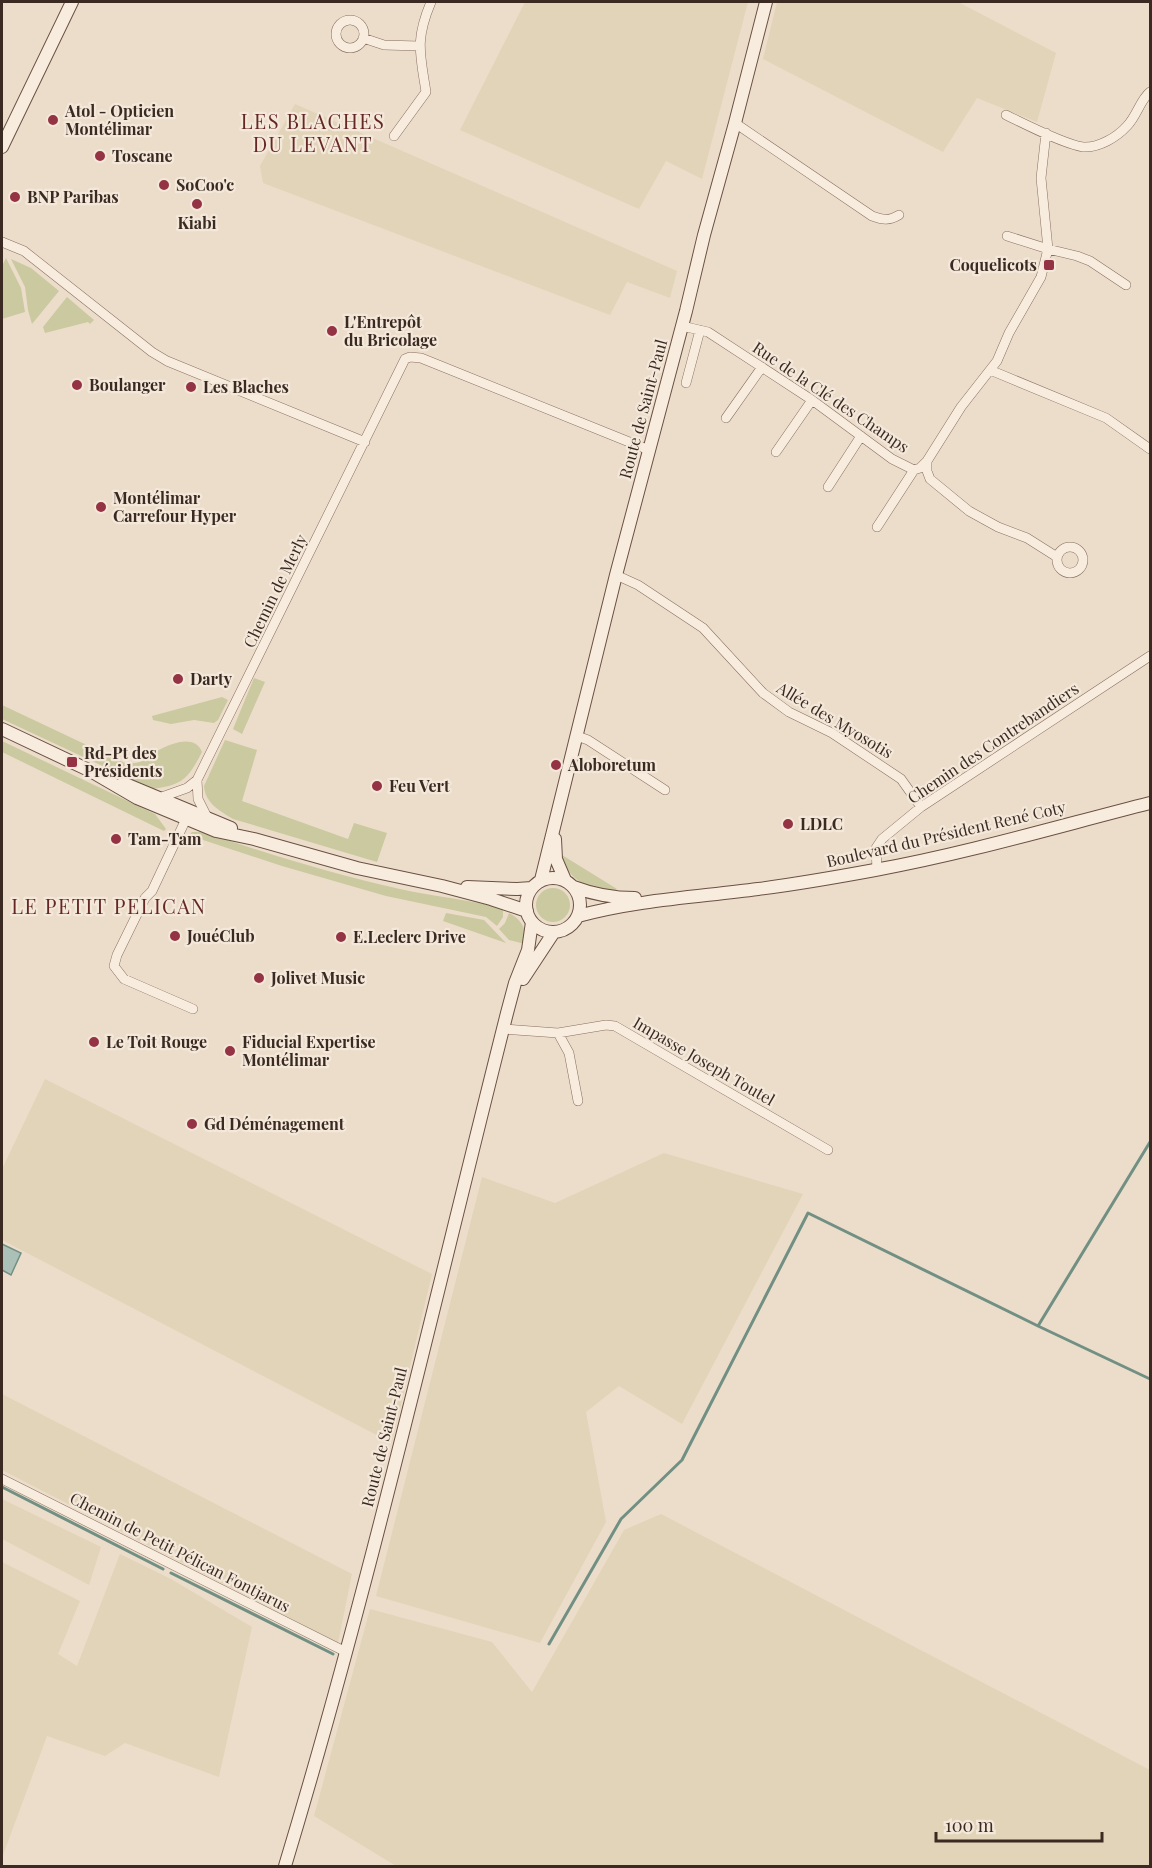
<svg xmlns="http://www.w3.org/2000/svg" width="1152" height="1868" viewBox="0 0 1152 1868" font-family="'Playfair Display',serif">
<rect width="100%" height="100%" fill="#ecddcb"/>
<path fill="#e2d4b8" d="M525,2H748L702,179L666,161L639,209L460,130Z
M777,2H958L1056,53L1037,122L977,98L943,152L763,59Z
M295,104L677,271L670,298L627,282L610,315L263,183L260,166Z
M45,1079L432,1274L392,1443L2,1240V1169Z
M664,1153L803,1194L682,1424L619,1386L586,1412L606,1522L540,1643L376,1596L482,1177L555,1203Z
M2,1394L352,1574L338,1643L2,1470Z
M2,1499L101,1547L89,1585L2,1539Z
M661,1514L1150,1770V1866H396L314,1816L370,1609L492,1642L532,1692L624,1530Z
M120,1554L171,1579L252,1627L219,1777L125,1743L105,1756L47,1736L2,1858V1562L80,1601L58,1654L77,1666Z"/>
<path fill="#cac99f" d="M6,258L21,288L25,312L2,319V266Z
M11,259L31,268L59,291L32,324L28,310L25,287Z
M67,297L94,320L90,324L88,322L45,333L43,327Z
M254,678L265,682L242,734L233,729Z
M222,697L228,700L218,720L214,723L194,720L171,724L153,720L152,716Z
M2,705L127,764C132,763 138,763 142,761C148,758 153,753 159,750C172,743 195,734 202,752C188,779 183,785 152,789L2,719Z
M225,740L257,750L242,801L348,839L354,823L387,833L377,862L233,819C220,811 205,803 204,786Z
M2,741L155,814L166,829L164,831L2,752Z
M192,832H203C268,854 333,874 400,889C434,897 470,899 503,909V917L497,926L486,917L386,896L282,866L197,838L187,841L186,837Z
M562,855L617,889L613,893C589,888 568,882 562,855Z
M536 905a17 17 0 1 1 34 0a17 17 0 1 1-34 0Z
M446,913L484,920L506,943L443,921Z
M509,913C522,920 527,929 525,944L509,940L499,929L505,923Z"/>
<path fill="#abc1b7" stroke="#719083" stroke-width="1.5" d="M2,1244L21,1253L11,1275L2,1270Z"/>
<g fill="none" stroke-linecap="round" stroke-linejoin="round">
<path stroke="#719083" stroke-width="3" d="M1038,1326L1150,1379
M2,1487L163,1569
M171,1573L333,1654
M549,1644L621,1519L682,1460L808,1213L1038,1326L1150,1142"/>
<defs>
<path id="street" d="M336 34a14 14 0 1 1 28 0a14 14 0 1 1-28 0Z
M363,38L384,45L419,46
M1006,115C1025,124 1063,144 1083,147C1099,148 1117,137 1127,126C1137,116 1140,100 1150,92
M735,123L872,216C883,220 889,221 899,215
M394,136L426,92C420,53 415,40 431,2
M1007,236L1048,249L1077,256L1090,261L1126,285
M2,242L24,251L152,352L167,361L365,442
M682,326L708,332L812,400L892,459L914,470L920,468L927,461L961,407L997,361L1009,333L1041,277L1048,249L1041,178L1046,133
M990,370L1106,418L1150,449
M686,383L700,330
M726,418L762,367
M776,452L812,400
M927,461V471L930,479L969,511L998,527L1027,538L1057,557
M828,487L861,436
M877,527L914,470
M1057 560a13 13 0 1 1 26 0a13 13 0 1 1-26 0Z
M616,575L638,585L703,628L763,693L789,712L832,733L901,779L921,807
M577,736L588,740L665,790
M197,780L198,799L207,817
M159,798L187,788L197,780L405,359L410,357L421,358L649,450
M186,819L152,891L145,898L117,955L114,966L124,979L193,1009
M877,870L876,848L882,839L921,807L1150,656
M503,1029L558,1033L606,1025L615,1026L828,1150
M558,1033L569,1053L578,1101
M2,1479L346,1652"/>
<path id="secondary" d="M2,147L72,2
M2,729L95,773
M89,770L137,798L216,831L254,839L357,868L442,886L491,899L527,911
M123,783L231,828
M555,839L556,859L565,880
M526 905a27 27 0 1 1 54 0a27 27 0 1 1-54 0Z
M541,880L616,575L686,311L704,235L735,123L766,2
M467,887L517,889L532,888
M574,887C595,895 613,898 635,898
M578,916C637,900 697,897 758,889C797,884 837,877 875,870C968,853 1059,826 1150,803
M523,979L554,932
M285,1866C370,1585 435,1298 507,1013L515,983L528,950L532,922"/>
</defs>
<use href="#street" stroke="#886f60" stroke-width="10"/>
<use href="#secondary" stroke="#6a5043" stroke-width="14"/>
<use href="#street" stroke="#f7ecde" stroke-width="9"/>
<use href="#secondary" stroke="#f7ecde" stroke-width="12"/>
</g>
<g fill="#943343" stroke="#f4e8da" stroke-width="2">
<circle cx="53" cy="120" r="6"/>
<circle cx="100" cy="156" r="6"/>
<circle cx="164" cy="185" r="6"/>
<circle cx="15" cy="197" r="6"/>
<circle cx="197" cy="204" r="6"/>
<rect x="1043" y="259" width="12" height="12" rx="3"/>
<circle cx="332" cy="331" r="6"/>
<circle cx="77" cy="385" r="6"/>
<circle cx="191" cy="387" r="6"/>
<circle cx="101" cy="507" r="6"/>
<circle cx="178" cy="679" r="6"/>
<rect x="66" y="756" width="12" height="12" rx="3"/>
<circle cx="556" cy="765" r="6"/>
<circle cx="377" cy="786" r="6"/>
<circle cx="788" cy="824" r="6"/>
<circle cx="116" cy="839" r="6"/>
<circle cx="175" cy="936" r="6"/>
<circle cx="341" cy="937" r="6"/>
<circle cx="259" cy="978" r="6"/>
<circle cx="94" cy="1042" r="6"/>
<circle cx="230" cy="1051" r="6"/>
<circle cx="192" cy="1124" r="6"/>
</g>
<g text-anchor="middle" stroke-width="4.5" stroke-linejoin="round" paint-order="stroke">
<g font-size="16" font-weight="bold" fill="#3a2a22" stroke="#f4e8da" text-anchor="start">
<text x="65" y="117">Atol - Opticien<tspan x="65" dy="18">Montélimar</tspan></text>
<text x="112" y="162">Toscane</text>
<text x="176" y="191">SoCoo'c</text>
<text x="27" y="203">BNP Paribas</text>
<text x="197" y="229" text-anchor="middle">Kiabi</text>
<text x="1037" y="271" text-anchor="end">Coquelicots</text>
<text x="344" y="328">L'Entrepôt<tspan x="344" dy="18">du Bricolage</tspan></text>
<text x="89" y="391">Boulanger</text>
<text x="203" y="393">Les Blaches</text>
<text x="113" y="504">Montélimar<tspan x="113" dy="18">Carrefour Hyper</tspan></text>
<text x="190" y="685">Darty</text>
<text x="84" y="759">Rd-Pt des<tspan x="84" dy="18">Présidents</tspan></text>
<text x="568" y="771">Aloboretum</text>
<text x="389" y="792">Feu Vert</text>
<text x="800" y="830">LDLC</text>
<text x="128" y="845">Tam-Tam</text>
<text x="187" y="942">JouéClub</text>
<text x="353" y="943">E.Leclerc Drive</text>
<text x="271" y="984">Jolivet Music</text>
<text x="106" y="1048">Le Toit Rouge</text>
<text x="242" y="1048">Fiducial Expertise<tspan x="242" dy="18">Montélimar</tspan></text>
<text x="204" y="1130">Gd Déménagement</text>
</g>
<g font-size="16" fill="#3a2a22" stroke="#f4e8da">
<text transform="translate(831 397) rotate(34)" y="6">Rue de la Clé des Champs</text>
<text transform="translate(643 409) rotate(-75)" y="6">Route de Saint-Paul</text>
<text transform="translate(275 591) rotate(-64)" y="6">Chemin de Merly</text>
<text transform="translate(835 720) rotate(31)" y="6">Allée des Myosotis</text>
<text transform="translate(993 743) rotate(-34)" y="6">Chemin des Contrebandiers</text>
<text transform="translate(946 834) rotate(-13)" y="6">Boulevard du Président René Coty</text>
<text transform="translate(704 1061) rotate(30)" y="6">Impasse Joseph Toutel</text>
<text transform="translate(384 1437) rotate(-76)" y="6">Route de Saint-Paul</text>
<text transform="translate(180 1552) rotate(27)" y="6">Chemin de Petit Pélican Fontjarus</text>
</g>
<g font-size="20" letter-spacing="1.5" fill="#642724" stroke="#f4e8da">
<text x="313" y="129">LES BLACHES<tspan x="313" dy="23">DU LEVANT</tspan></text>
<text x="109" y="914">LE PETIT PELICAN</text>
</g>
</g>
<rect width="1152" height="1868" fill="none" stroke="#3a2a22" stroke-width="6"/>
<path d="M936 1832v9h166v-9" fill="none" stroke="#3a2a22" stroke-width="3"/>
<text x="945" y="1832" font-size="18" fill="#3a2a22" stroke="#f4e8da" stroke-width="4.5" paint-order="stroke">100 m</text>
</svg>
